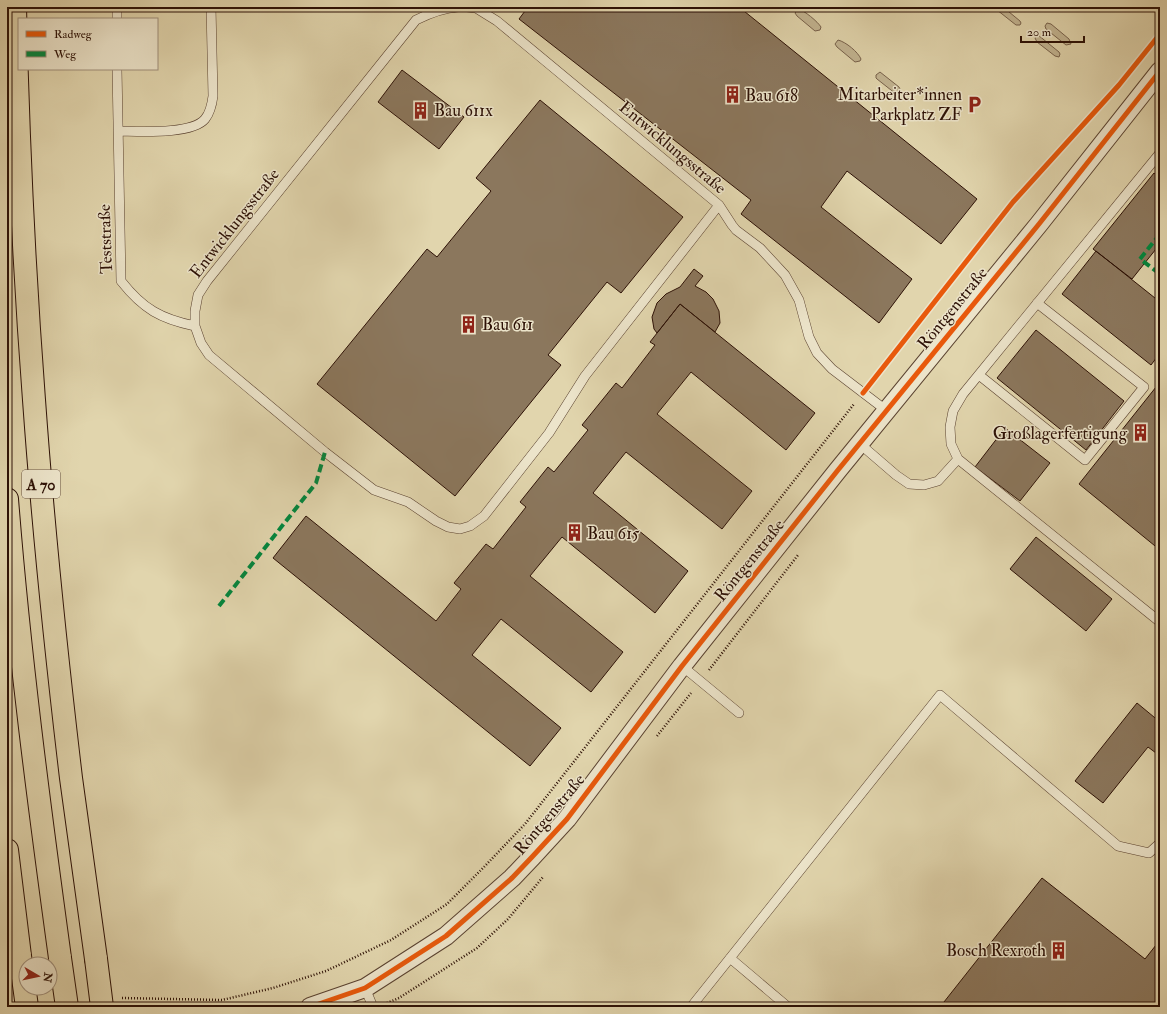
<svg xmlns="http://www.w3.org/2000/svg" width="1167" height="1014" viewBox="0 0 1167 1014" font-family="'IM FELL Double Pica',serif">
<rect width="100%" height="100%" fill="#e1d5ad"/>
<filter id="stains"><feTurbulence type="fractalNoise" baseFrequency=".005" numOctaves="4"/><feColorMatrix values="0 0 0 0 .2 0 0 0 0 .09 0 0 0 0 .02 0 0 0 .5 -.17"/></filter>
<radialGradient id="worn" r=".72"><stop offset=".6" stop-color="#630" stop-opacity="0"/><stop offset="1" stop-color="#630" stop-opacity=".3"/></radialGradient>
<path fill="#c2b491" stroke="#78624c" d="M996,7H1003L1020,21L1021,23L1020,25H1016L997,10Z
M798,9C804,10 818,22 821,27L820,30L815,31L797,16L795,13Z
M1047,23L1051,24L1069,39L1071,44L1066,45L1046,29L1045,26Z
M1038,35L1059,52L1060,54L1059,57L1055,56L1037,42L1035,38L1036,36Z
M838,40C846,42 858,52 861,59L860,61L855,62L837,47L835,44Z
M880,72L899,87L901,91L900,93L896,94L877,79L876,78V75Z"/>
<path fill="#8b775d" stroke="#2d1106" d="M528,7H739L977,199L941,244L847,171L821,207L912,279L879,323L741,214L751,200L519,19Z
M402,70L464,117L439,149L378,102Z
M540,100L683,217L621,293L607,282L548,355L561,365L455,496L317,384L427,249L437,257L491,191L476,178Z
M1154,173L1160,178V244L1132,279L1093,249Z
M1096,251L1160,302V353L1151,365L1062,294Z
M694,269L703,276L695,286L706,292L713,299L719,311L720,323L715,332L680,304L657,333L654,329L652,317L657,303L666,294L680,287Z
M680,304L815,413L786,450L691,372L657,414L752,491L722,529L626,452L593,493L688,571L655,613L562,537L530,576L623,652L591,692L501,619L472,655L561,728L530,766L273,558L306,516L436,621L461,589L454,583L486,544L493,549L526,507L520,502L548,467L554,472L588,430L582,425L616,383L622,388L655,345L650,342Z
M1036,330L1124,401L1086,450L997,378Z
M1160,382V550L1079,484Z
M1005,428L1050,463L1020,501L975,467Z
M1036,537L1112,599L1086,631L1010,569Z
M1137,703L1160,722V756L1148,747L1103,803L1075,781Z
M1042,878L1145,959L1160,940V1007H940Z"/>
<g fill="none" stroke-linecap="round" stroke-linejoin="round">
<defs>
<path id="lane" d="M117,7V19
M458,7C443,8 430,13 416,20L207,281L198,295L195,311V326L201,343L209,355L325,452L374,490L408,502L436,521L448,527L460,529L470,526L484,516L549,433L585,376L719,205
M467,7L476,8L497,21L719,205L732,225L736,230L760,248L785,275L799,300L809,337L817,353L832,369L887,411
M117,69L121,281C143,309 161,319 195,326
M118,131C137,131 192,135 205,119C210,113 212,104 213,96L211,7
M1160,153L963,394L953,411L950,427L951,444L958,459L1160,622
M979,375L1085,460L1144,387L1037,303
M860,444L896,475L909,484L924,485L938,481L958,459
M682,666L739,713
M730,958L788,1007
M365,988L373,1007
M691,1007L940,695L1118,846L1149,853L1160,843"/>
<path id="street" d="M310,1007L365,988L446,936L512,878L532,857L567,819L682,666L838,470L1039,224L1160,71"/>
<path id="highway" d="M15,7C18,138 24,269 34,400C43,526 56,652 71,778C79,838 88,898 96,959
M7,499C19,652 39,805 60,958
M7,850L20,956"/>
</defs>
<use href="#lane" stroke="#5a4230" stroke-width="10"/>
<use href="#street" stroke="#5a4230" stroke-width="20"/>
<use href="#highway" stroke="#2d1106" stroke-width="24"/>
<path stroke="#2d1106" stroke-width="2.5" stroke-dasharray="1 2" stroke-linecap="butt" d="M1155,7L1158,18L1160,32
M709,670L798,555
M657,736L691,693
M122,998L222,1000L273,988L326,971L391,940L447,904L484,867L525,824L854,404
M387,1003L399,998L477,948L508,919L543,877"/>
<use href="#lane" stroke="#ece4ca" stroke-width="9"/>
<use href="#street" stroke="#ece4ca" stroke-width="18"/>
<use href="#highway" stroke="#e1d5ad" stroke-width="22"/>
<defs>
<path id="highway-bridge" d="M20,956L27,1007
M60,958L67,1007
M96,959L102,1007"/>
</defs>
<use href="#highway-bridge" stroke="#2d1106" stroke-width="24" stroke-linecap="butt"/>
<use href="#highway-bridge" stroke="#e1d5ad" stroke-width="22"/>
<path stroke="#00873e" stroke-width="4" stroke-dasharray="8 4" stroke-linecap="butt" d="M1160,234L1140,259L1160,274
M219,606L316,483L325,452
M7,997L8,996"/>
<defs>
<path id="cycleway" d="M863,393L1013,202L1119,85L1160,34
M310,1007L365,988L446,936L512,878L532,857L567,819L682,666L838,470L1039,224L1160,71"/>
</defs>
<use href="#cycleway" stroke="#ece4ca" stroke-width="8"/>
<use href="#cycleway" stroke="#e8590c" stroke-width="5"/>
</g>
<defs>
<symbol id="building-bare" viewBox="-9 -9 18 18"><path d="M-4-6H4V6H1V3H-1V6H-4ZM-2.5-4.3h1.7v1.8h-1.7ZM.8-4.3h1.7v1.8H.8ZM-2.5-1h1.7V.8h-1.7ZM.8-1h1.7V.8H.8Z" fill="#8f2418" stroke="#ece4ca" stroke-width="2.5" paint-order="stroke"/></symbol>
<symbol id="parking-bare" viewBox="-9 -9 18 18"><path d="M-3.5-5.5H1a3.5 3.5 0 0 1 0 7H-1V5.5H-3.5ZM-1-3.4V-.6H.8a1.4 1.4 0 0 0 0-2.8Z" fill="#8f2418" stroke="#ece4ca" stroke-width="2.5" paint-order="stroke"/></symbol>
</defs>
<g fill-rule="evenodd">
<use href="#building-bare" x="720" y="82" width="25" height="25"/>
<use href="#parking-bare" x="962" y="92" width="25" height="25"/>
<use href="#building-bare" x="408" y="98" width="25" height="25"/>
<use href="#building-bare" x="456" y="312" width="25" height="25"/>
<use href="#building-bare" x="1128" y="420" width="25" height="25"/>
<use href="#building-bare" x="562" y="520" width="25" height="25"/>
<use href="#building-bare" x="1046" y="938" width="25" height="25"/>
</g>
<g text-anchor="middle" stroke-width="3" stroke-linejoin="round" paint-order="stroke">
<rect fill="#ece4ca" stroke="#665041" stroke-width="1" x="22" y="470" width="38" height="28" rx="3"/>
<g font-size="16" font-weight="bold" fill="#2d1106">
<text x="41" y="490">A 70</text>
</g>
<g font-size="17" fill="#2d1106" stroke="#ece4ca" text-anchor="start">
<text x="962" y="100" text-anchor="end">Mitarbeiter*innen<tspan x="962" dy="20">Parkplatz ZF</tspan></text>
<text x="745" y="101">Bau 618</text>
<text x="434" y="116">Bau 611x</text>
<text x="482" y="330">Bau 611</text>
<text x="1127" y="439" text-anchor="end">Großlagerfertigung</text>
<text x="587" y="539">Bau 615</text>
<text x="1046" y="956" text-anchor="end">Bosch Rexroth</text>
</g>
<g font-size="17" fill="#2d1106" stroke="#ece4ca">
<text transform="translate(673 147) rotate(40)" y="6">Entwicklungsstraße</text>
<text transform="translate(234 223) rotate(-52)" y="6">Entwicklungsstraße</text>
<text transform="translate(105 239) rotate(-92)" y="6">Teststraße</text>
<text transform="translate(952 308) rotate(-51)" y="6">Röntgenstraße</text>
<text transform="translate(749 560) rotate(-51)" y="6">Röntgenstraße</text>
<text transform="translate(549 814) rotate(-50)" y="6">Röntgenstraße</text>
</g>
</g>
<rect width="1167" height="1014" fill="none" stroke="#e1d5ad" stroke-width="24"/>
<rect x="8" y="8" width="1151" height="998" fill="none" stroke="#2d1106" stroke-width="2"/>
<rect x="12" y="12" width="1143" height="990" fill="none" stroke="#2d1106"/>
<rect x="18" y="18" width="140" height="52" fill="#ece4ca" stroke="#a0907c"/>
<rect x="26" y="31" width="20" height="6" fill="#e8590c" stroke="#a0907c"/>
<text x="54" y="38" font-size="12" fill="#2d1106">Radweg</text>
<rect x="26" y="51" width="20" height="6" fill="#00873e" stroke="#a0907c"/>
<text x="54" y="58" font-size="12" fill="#2d1106">Weg</text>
<g transform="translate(38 976) rotate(99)"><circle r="19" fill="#ece4ca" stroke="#a0907c"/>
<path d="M0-3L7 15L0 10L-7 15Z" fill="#8f2418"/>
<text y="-6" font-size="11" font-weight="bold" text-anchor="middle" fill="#2d1106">N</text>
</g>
<path d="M1021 36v6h63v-6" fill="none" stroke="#2d1106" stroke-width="2"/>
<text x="1027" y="36" font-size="12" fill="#2d1106" stroke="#ece4ca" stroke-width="3" paint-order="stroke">20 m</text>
<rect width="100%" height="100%" filter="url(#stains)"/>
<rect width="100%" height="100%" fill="url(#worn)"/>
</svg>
